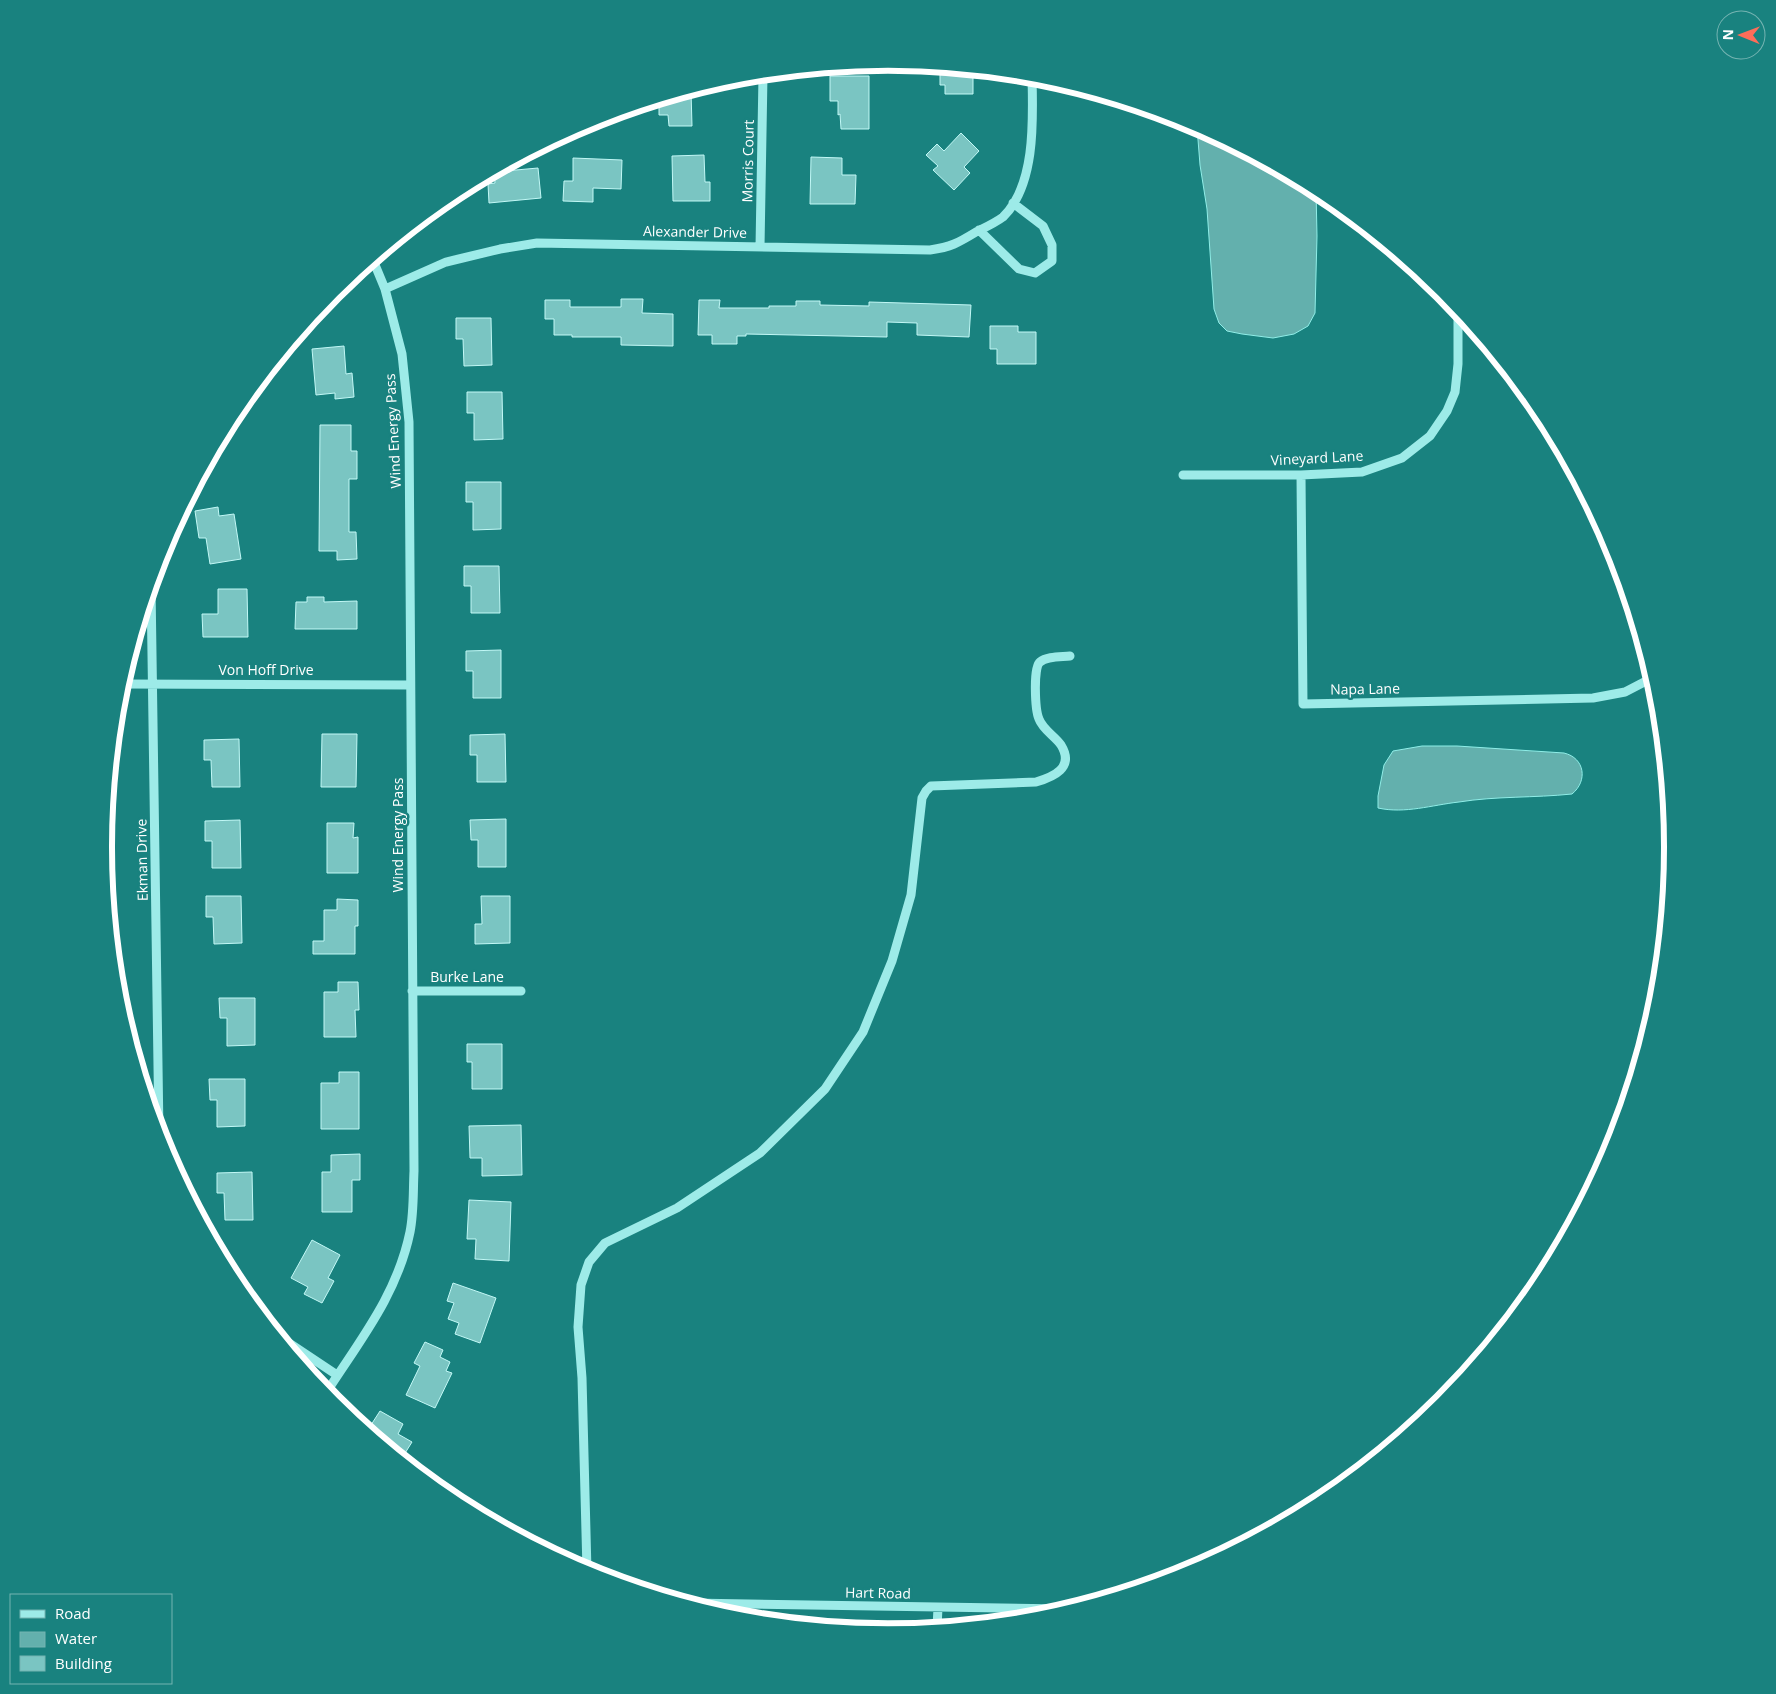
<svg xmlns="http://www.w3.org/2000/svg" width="1776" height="1694" viewBox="0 0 1776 1694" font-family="'Open Sans',sans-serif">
<rect width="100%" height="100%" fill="#19827f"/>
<path fill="#63b0ad" stroke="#90eee8" d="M1197,127L1316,190L1317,236L1315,313L1308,326L1294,334L1273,338L1242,334L1227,331L1219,323L1214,309L1207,209L1200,165Z
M1422,746H1457L1564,753C1585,758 1588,781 1572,794C1534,798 1496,796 1459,802C1432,805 1405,814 1378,808V796L1384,765L1393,751Z"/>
<path fill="#7ac5c2" stroke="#c2f8f6" d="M940,69L973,71V94H945V85H940Z
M830,76H869V129H841L840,114L838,115V101H830Z
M691,91L692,126H669L668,115H659V101Z
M961,133L979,151L964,167L970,173L954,190L933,170L938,166L926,155L937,144L944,151Z
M704,155L705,182H710V201H673L672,156Z
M811,157L842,158V175H856L855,204H810Z
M573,158L622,160L621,189L593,188V202L563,201L564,181H573Z
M538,168L541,198L489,203L488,184L495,183L494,172Z
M621,299H643L642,313L673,314V346L621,345V337H572V335H554V319H545V300H570V307H621Z
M699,300H720L719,308H769V306H796V301H820V305L869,306V302L971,305L969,337L917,335V323L887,322V337L746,334V336H737V344H712V335H698Z
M456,318H491L492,365L464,366L463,339H456Z
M990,326H1018V332H1036V364H997V349H990Z
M344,346L346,374L352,373L354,397L335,399V393L316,395L312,349Z
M467,392H502L503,439L474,440V413H467Z
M320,425H351V451H357V479H349V532H356L357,559L337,560V551H319Z
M466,482H501V529L473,530V502H466Z
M218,507L219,516L234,514L241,559L210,564L206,538H199L195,511Z
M464,566H499L500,613H471V586H464Z
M218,589H247L248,637H203L202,614H218Z
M307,597H324V602L357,601V629H295L296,602H307Z
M501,650V698H473V671H466V651Z
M322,734H357L356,787H321Z
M505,734L506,782H477V755H470V735Z
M239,739L240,787H212L211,760H204V740Z
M506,819V867H478V840H471L470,820Z
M240,820L241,868H212V841H205V821Z
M327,823H354L353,838L358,837V873H327Z
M206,896H241L242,943L214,944L213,917H206Z
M481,896H510V943L475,944V924H482Z
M337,899L358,900V926H355V954H313V941H324V910H337Z
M338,982H358L359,1010H355L356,1037H324V992H338Z
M219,998H255V1045L227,1046V1018H220Z
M467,1044H502V1089H472V1062H467Z
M339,1072H359V1129H321V1083H339Z
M209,1079H245V1126L217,1127V1100H210Z
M521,1125L522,1175L482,1176V1158H470L469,1126Z
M360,1154V1180H352V1212H322V1172H331V1155Z
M252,1172L253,1220H225L224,1193H217V1173Z
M469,1200L511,1202L509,1261L475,1259L476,1239H467Z
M312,1240L340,1255L328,1278L334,1281L322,1303L304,1294L308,1287L291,1278Z
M453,1283L496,1298L480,1343L455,1334L459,1323L448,1319L454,1303L447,1301Z
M425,1342L443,1350L440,1357L450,1362L446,1371L452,1373L435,1408L406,1395L420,1366L414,1363Z
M380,1411L403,1424L398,1434L412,1442L402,1458L374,1435L376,1432L369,1428Z"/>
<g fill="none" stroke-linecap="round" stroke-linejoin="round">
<path stroke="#9debe8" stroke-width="9" d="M979,230L1019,269L1035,273L1052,261V245L1043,226L1013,203
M760,247L763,75
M385,289L446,262L500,249L537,243L930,250C951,247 958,243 976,232C984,228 995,223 1003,217C1036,185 1033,119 1032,77
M1183,475H1301L1362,472L1402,458L1430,436L1447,411L1455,392L1458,364V310
M1301,475L1303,704L1593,698L1625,692L1652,678
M151,586L159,1134
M121,684L410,685
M412,991H521
M280,1337L337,1375
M326,1393C360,1340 397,1295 410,1232C414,1212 413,1191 414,1171L409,422L402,354L385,289L373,260
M587,1571L582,1378L578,1327L581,1285L589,1262L605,1243L677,1208L760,1153L825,1089L863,1032L892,961L911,895L922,798L926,791L931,786L1036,782C1053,777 1075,768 1061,745C1055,736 1043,730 1039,719C1035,710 1033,667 1040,662C1047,656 1061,657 1070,656
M691,1603L1064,1609
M937,1627L938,1608"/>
</g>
<g text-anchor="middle" stroke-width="5" stroke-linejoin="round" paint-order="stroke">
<g font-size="14" fill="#fff" stroke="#19827f">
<text transform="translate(748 161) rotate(-89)" y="5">Morris Court</text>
<text transform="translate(695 232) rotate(1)" y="5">Alexander Drive</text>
<text transform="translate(393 431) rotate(-93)" y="5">Wind Energy Pass</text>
<text transform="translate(1317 458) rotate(-3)" y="5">Vineyard Lane</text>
<text x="266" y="675">Von Hoff Drive</text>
<text transform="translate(1365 689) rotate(-1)" y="5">Napa Lane</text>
<text transform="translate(398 835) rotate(-90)" y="5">Wind Energy Pass</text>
<text transform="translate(142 860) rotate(-91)" y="5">Ekman Drive</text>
<text x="467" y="982">Burke Lane</text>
<text transform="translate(878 1593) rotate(1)" y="5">Hart Road</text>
</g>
</g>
<path d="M0 0H1776V1694H0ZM112 847a776 776 0 1 1 1552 0a776 776 0 1 1-1552 0Z" fill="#19827f" fill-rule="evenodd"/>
<path fill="none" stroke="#fff" stroke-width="6" d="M112 847a776 776 0 1 1 1552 0a776 776 0 1 1-1552 0Z"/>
<rect x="10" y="1594" width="162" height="90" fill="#19827f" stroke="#75b4b2"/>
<rect x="20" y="1610" width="25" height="8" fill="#9debe8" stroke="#75b4b2"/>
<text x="55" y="1619" font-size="15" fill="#ffffff">Road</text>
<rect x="20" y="1632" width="25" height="15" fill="#63b0ad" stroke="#75b4b2"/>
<text x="55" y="1644" font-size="15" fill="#ffffff">Water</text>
<rect x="20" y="1656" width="25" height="15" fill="#7ac5c2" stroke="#75b4b2"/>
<text x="55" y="1669" font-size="15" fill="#ffffff">Building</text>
<g transform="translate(1741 35) rotate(271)"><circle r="24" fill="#19827f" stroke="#75b4b2"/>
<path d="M0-4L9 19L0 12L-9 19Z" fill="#fe6d59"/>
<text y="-8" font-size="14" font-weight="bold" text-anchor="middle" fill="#ffffff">N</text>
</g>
</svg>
